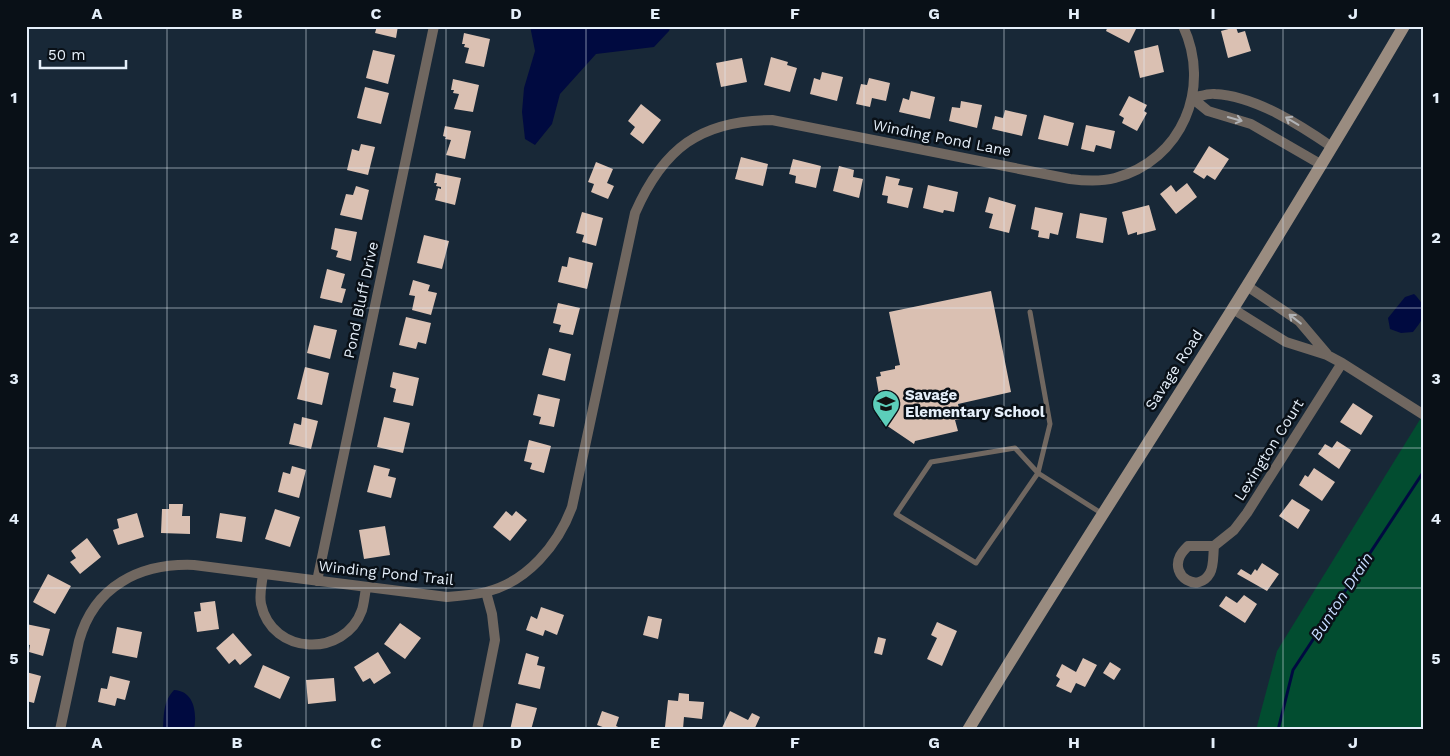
<svg xmlns="http://www.w3.org/2000/svg" width="1450" height="756" viewBox="0 0 1450 756" font-family="'Work Sans',sans-serif">
<rect width="100%" height="100%" fill="#182837"/>
<path fill="#024d30" d="M1424,413V730H1256L1277,651Z"/>
<path fill="#000a40" d="M530,26H671L669,31L654,47L596,54L560,94L552,124L535,145L525,139L522,112L524,88L535,51Z
M1414,294C1429,308 1425,318 1413,332L1401,333L1390,329L1388,318L1405,297Z
M174,690C195,691 197,714 194,730H163C164,714 163,702 174,690Z"/>
<g fill="none" stroke-linecap="round" stroke-linejoin="round">
<path stroke="#000a40" stroke-width="3" d="M1278,730L1293,670L1424,471"/>
</g>
<path fill="#dac0b2" d="M377,26H398L396,38L375,33Z
M1108,26H1135L1137,27L1129,43L1106,31Z
M1236,27L1238,33L1245,31L1251,51L1228,58L1221,31Z
M464,33L490,39L484,67L465,63L469,48L464,47L465,44H462Z
M1158,45L1164,72L1140,78L1134,51Z
M373,50L395,55L388,84L366,78Z
M771,57L788,62L787,65L797,68L790,92L764,85Z
M742,58L747,82L721,87L716,63Z
M822,72L843,77L837,101L810,94L814,78L820,80Z
M869,78L890,83L886,101L872,98L870,107L856,104L861,84L867,85Z
M453,79L479,85L473,112L454,109L459,94L453,93L454,90H451Z
M365,87L389,93L381,124L357,118Z
M911,91L935,97L930,119L899,112L903,98L909,100Z
M1129,96L1147,105L1144,111L1147,113L1137,131L1122,123L1124,118L1119,115Z
M961,101L982,105L977,128L949,121L952,107L960,108Z
M641,104L661,120L643,144L630,134L635,127L628,121Z
M1005,110L1027,115L1022,136L992,129L995,116L1003,118Z
M1044,115L1074,123L1068,146L1038,139Z
M1086,125L1115,131L1111,149L1096,145L1094,152L1081,149Z
M445,126L471,131L465,159L446,155L451,140L445,139L446,137L443,136Z
M361,144L375,147L368,175L347,170L352,149L359,151Z
M1209,146L1229,159L1215,180L1207,175L1204,179L1193,172Z
M741,157L768,164L763,186L735,179Z
M793,159L821,166L816,188L795,183L796,176L789,174Z
M596,162L613,169L607,183L614,186L608,199L591,192L594,184L588,182Z
M839,166L854,170L853,177L863,179L859,198L833,191Z
M436,173L461,178L455,205L435,200L438,188L441,189V187L436,186L437,183H434Z
M886,176L900,179L898,185L913,188L908,208L887,203L888,196L882,195Z
M1187,183L1197,197L1176,214L1160,194L1171,185L1176,192Z
M928,185L958,192L954,212L944,210L943,213L923,208Z
M356,186L369,190L362,220L340,215L346,194L353,195Z
M989,197L1016,205L1009,233L989,228L993,214L985,212Z
M1149,205L1156,230L1137,235V232L1128,235L1122,212Z
M1035,207L1063,213L1058,235L1050,233L1049,239L1038,237L1039,231L1031,229Z
M582,212L603,218L596,246L582,242L584,235L576,233Z
M1080,213L1107,218L1103,243L1076,238Z
M335,228L357,232L351,261L336,257L338,251L331,249Z
M424,235L449,241L442,269L417,263Z
M569,257L593,263L587,289L558,282L562,266L567,267Z
M327,269L345,274L341,288L346,289L342,303L320,298Z
M413,280L430,285L428,291L437,293L431,315L412,310L415,296L409,295Z
M991,291L1011,392L958,404L961,419L955,420L958,431L915,441L914,444L880,421L883,417L876,377L881,376L880,372L895,369V366L900,365L889,312Z
M558,303L580,308L573,335L559,332L561,325L553,323Z
M406,317L431,323L426,344L418,342L416,349L399,345Z
M314,325L337,330L330,359L307,353Z
M549,348L571,354L565,381L542,375Z
M305,367L329,373L322,405L297,399Z
M393,372L419,378L413,406L393,402L396,389L390,387Z
M538,394L560,399L554,427L539,424L541,417L533,415Z
M1353,403L1373,416L1361,435L1340,422Z
M302,417L318,421L311,449L289,444L294,423L301,425Z
M384,417L410,423L403,453L377,447Z
M529,440L551,446L544,473L530,469L532,463L524,461Z
M1337,441L1351,450L1339,469L1318,454L1325,444L1332,448Z
M374,465L390,469L388,476L396,478L391,498L367,492Z
M292,466L306,470L299,498L278,492L283,472L290,474Z
M1314,468L1335,482L1322,501L1299,485L1305,475L1308,477Z
M1292,499L1310,510L1298,529L1279,516Z
M169,504H183L182,516H190V534L161,533L162,509H169Z
M275,509L300,517L290,547L265,539Z
M506,511L512,516L516,511L527,520L510,541L493,527Z
M137,513L144,537L118,545L113,530L119,528L117,519Z
M220,513L246,517L242,542L216,538Z
M385,526L390,555L364,559L359,530Z
M87,538L101,557L80,574L70,562L76,558L71,551Z
M1262,563L1279,574L1267,591L1237,574L1241,569L1251,575L1255,569L1257,571Z
M48,574L71,586L55,614L33,602Z
M1244,595L1257,604L1245,623L1219,606L1226,596L1237,603Z
M215,601L219,629L197,632L194,612L201,611L200,603Z
M541,607L564,615L557,635L545,630L543,636L526,630L531,616L537,619Z
M648,616L662,619L658,639L643,635Z
M937,622L957,631L942,666L927,659L937,638L931,635Z
M400,623L421,638L405,659L384,644Z
M26,624L50,629L43,656L29,652L30,645L26,644Z
M117,627L142,632L137,658L112,653Z
M233,633L252,655L240,665L235,659L229,664L216,648Z
M878,637L886,639L882,655L874,653Z
M378,652L391,673L374,684L370,678L363,682L354,667Z
M526,653L539,657L537,665L545,667L540,689L518,684Z
M1083,658L1097,665L1085,687L1076,683L1071,693L1056,686L1060,679L1056,676L1062,664L1076,672Z
M1110,662L1121,669L1114,680L1103,673Z
M263,665L290,677L280,699L254,687Z
M26,672L41,676L34,703L26,701Z
M110,676L130,681L125,700L117,698L115,706L98,702L101,688L107,689Z
M334,678L336,701L308,704L306,680Z
M679,693L689,694V701L704,702L702,719L684,717L683,729L665,727L668,700L678,701Z
M516,703L537,708L531,730H510Z
M602,711L619,717L616,726L625,730H611L597,725Z
M730,711L748,720L752,713L760,717L754,730H721Z"/>
<g fill="none" stroke-linecap="round" stroke-linejoin="round">
<path stroke="#706760" stroke-width="5" d="M1030,312L1050,424L1038,473L976,563L896,514L931,462L1015,448L1038,473L1101,513"/>
<path stroke="#706760" stroke-width="10" d="M1192,98C1199,97 1207,93 1215,94C1255,96 1300,125 1332,147
M1192,98L1208,111L1251,124L1322,165
M1247,286L1299,321L1327,354
M1233,309L1286,342L1327,355L1342,363L1424,415
M1214,546C1213,555 1214,566 1210,573C1198,594 1170,576 1180,556C1182,552 1185,549 1188,546H1214L1234,530L1247,513L1342,363
M263,574C262,584 259,594 261,604C272,656 345,658 362,610C364,603 365,595 366,587
M317,581L434,26
M60,730L79,641C94,586 140,563 194,565L447,597C460,596 473,595 486,592C527,582 558,545 572,507L635,213C663,149 700,120 772,120L1070,179C1085,181 1100,182 1115,178C1182,160 1212,88 1183,26
M477,730L495,640L492,614L486,592"/>
<path stroke="#9a8c80" stroke-width="12" d="M968,730C1059,580 1155,434 1247,286C1300,200 1353,113 1404,26"/>
</g>
<defs><path id="oneway-shaft" d="M-6 0H5M1.5-3L5.5 0L1.5 3" fill="none" stroke-width="1.6" stroke-linecap="round" stroke-linejoin="round" transform="scale(1.25)"/></defs>
<g stroke="#b0b2b5">
<use href="#oneway-shaft" transform="translate(1235 119) rotate(16)"/>
<use href="#oneway-shaft" transform="translate(1292 121) rotate(-149)"/>
<use href="#oneway-shaft" transform="translate(1295 319) rotate(-142)"/>
</g>
<path fill="none" stroke="#e5effa" stroke-width="1" stroke-opacity="0.55" d="M167,26V730M306,26V730M446,26V730M586,26V730M725,26V730M864,26V730M1004,26V730M1144,26V730M1283,26V730M26,168H1424M26,308H1424M26,448H1424M26,588H1424"/>
<defs>
<symbol id="school-pin" viewBox="-11 -11 22 30"><path d="M0 17L-7.5 6A9.5 9.5 0 1 1 7.5 6Z" fill="#5cceba" stroke="#091017"/><path d="M0-5L7-2L0 1L-7-2ZM-4 1L0 2.5L4 1V4Q0 6-4 4Z" fill="#111"/></symbol>
</defs>
<g fill-rule="evenodd">
<use href="#school-pin" x="870" y="388" width="32" height="43"/>
</g>
<g text-anchor="middle" stroke-width="5" stroke-linejoin="round" paint-order="stroke">
<g font-size="15" fill="#e5effa" stroke="#091017">
<text transform="translate(942 138) rotate(11)" y="5">Winding Pond Lane</text>
<text transform="translate(361 300) rotate(-78)" y="5">Pond Bluff Drive</text>
<text transform="translate(1174 370) rotate(-57)" y="5">Savage Road</text>
<text transform="translate(1269 450) rotate(-58)" y="5">Lexington Court</text>
<text transform="translate(386 573) rotate(6)" y="5">Winding Pond Trail</text>
</g>
<g font-size="15" font-weight="bold" fill="#e5effa" stroke="#091017" text-anchor="start">
<text x="905" y="400">Savage<tspan x="905" dy="17">Elementary School</tspan></text>
</g>
<g font-size="16" font-style="italic" fill="#c7dbff" stroke="#091017">
<text transform="translate(1341 596) rotate(-57)" y="6">Bunton Drain</text>
</g>
</g>
<rect width="1450" height="756" fill="none" stroke="#091017" stroke-width="55"/>
<path d="M40 60v8h86v-8" fill="none" stroke="#e5effa" stroke-width="2.5"/>
<text x="48" y="60" font-size="15" fill="#e5effa" stroke="#091017" stroke-width="4" paint-order="stroke">50 m</text>
<rect x="28" y="28" width="1394" height="700" fill="none" stroke="#e5effa" stroke-width="2"/>
<g font-size="16" text-anchor="middle" font-weight="bold" fill="#e5effa">
<text x="97" y="19">A</text>
<text x="237" y="19">B</text>
<text x="376" y="19">C</text>
<text x="516" y="19">D</text>
<text x="655" y="19">E</text>
<text x="795" y="19">F</text>
<text x="934" y="19">G</text>
<text x="1074" y="19">H</text>
<text x="1213" y="19">I</text>
<text x="1353" y="19">J</text>
<text x="14" y="103">1</text>
<text x="1436" y="103">1</text>
<text x="14" y="243">2</text>
<text x="1436" y="243">2</text>
<text x="14" y="384">3</text>
<text x="1436" y="384">3</text>
<text x="14" y="524">4</text>
<text x="1436" y="524">4</text>
<text x="14" y="664">5</text>
<text x="1436" y="664">5</text>
<text x="97" y="748">A</text>
<text x="237" y="748">B</text>
<text x="376" y="748">C</text>
<text x="516" y="748">D</text>
<text x="655" y="748">E</text>
<text x="795" y="748">F</text>
<text x="934" y="748">G</text>
<text x="1074" y="748">H</text>
<text x="1213" y="748">I</text>
<text x="1353" y="748">J</text>
</g>
</svg>
